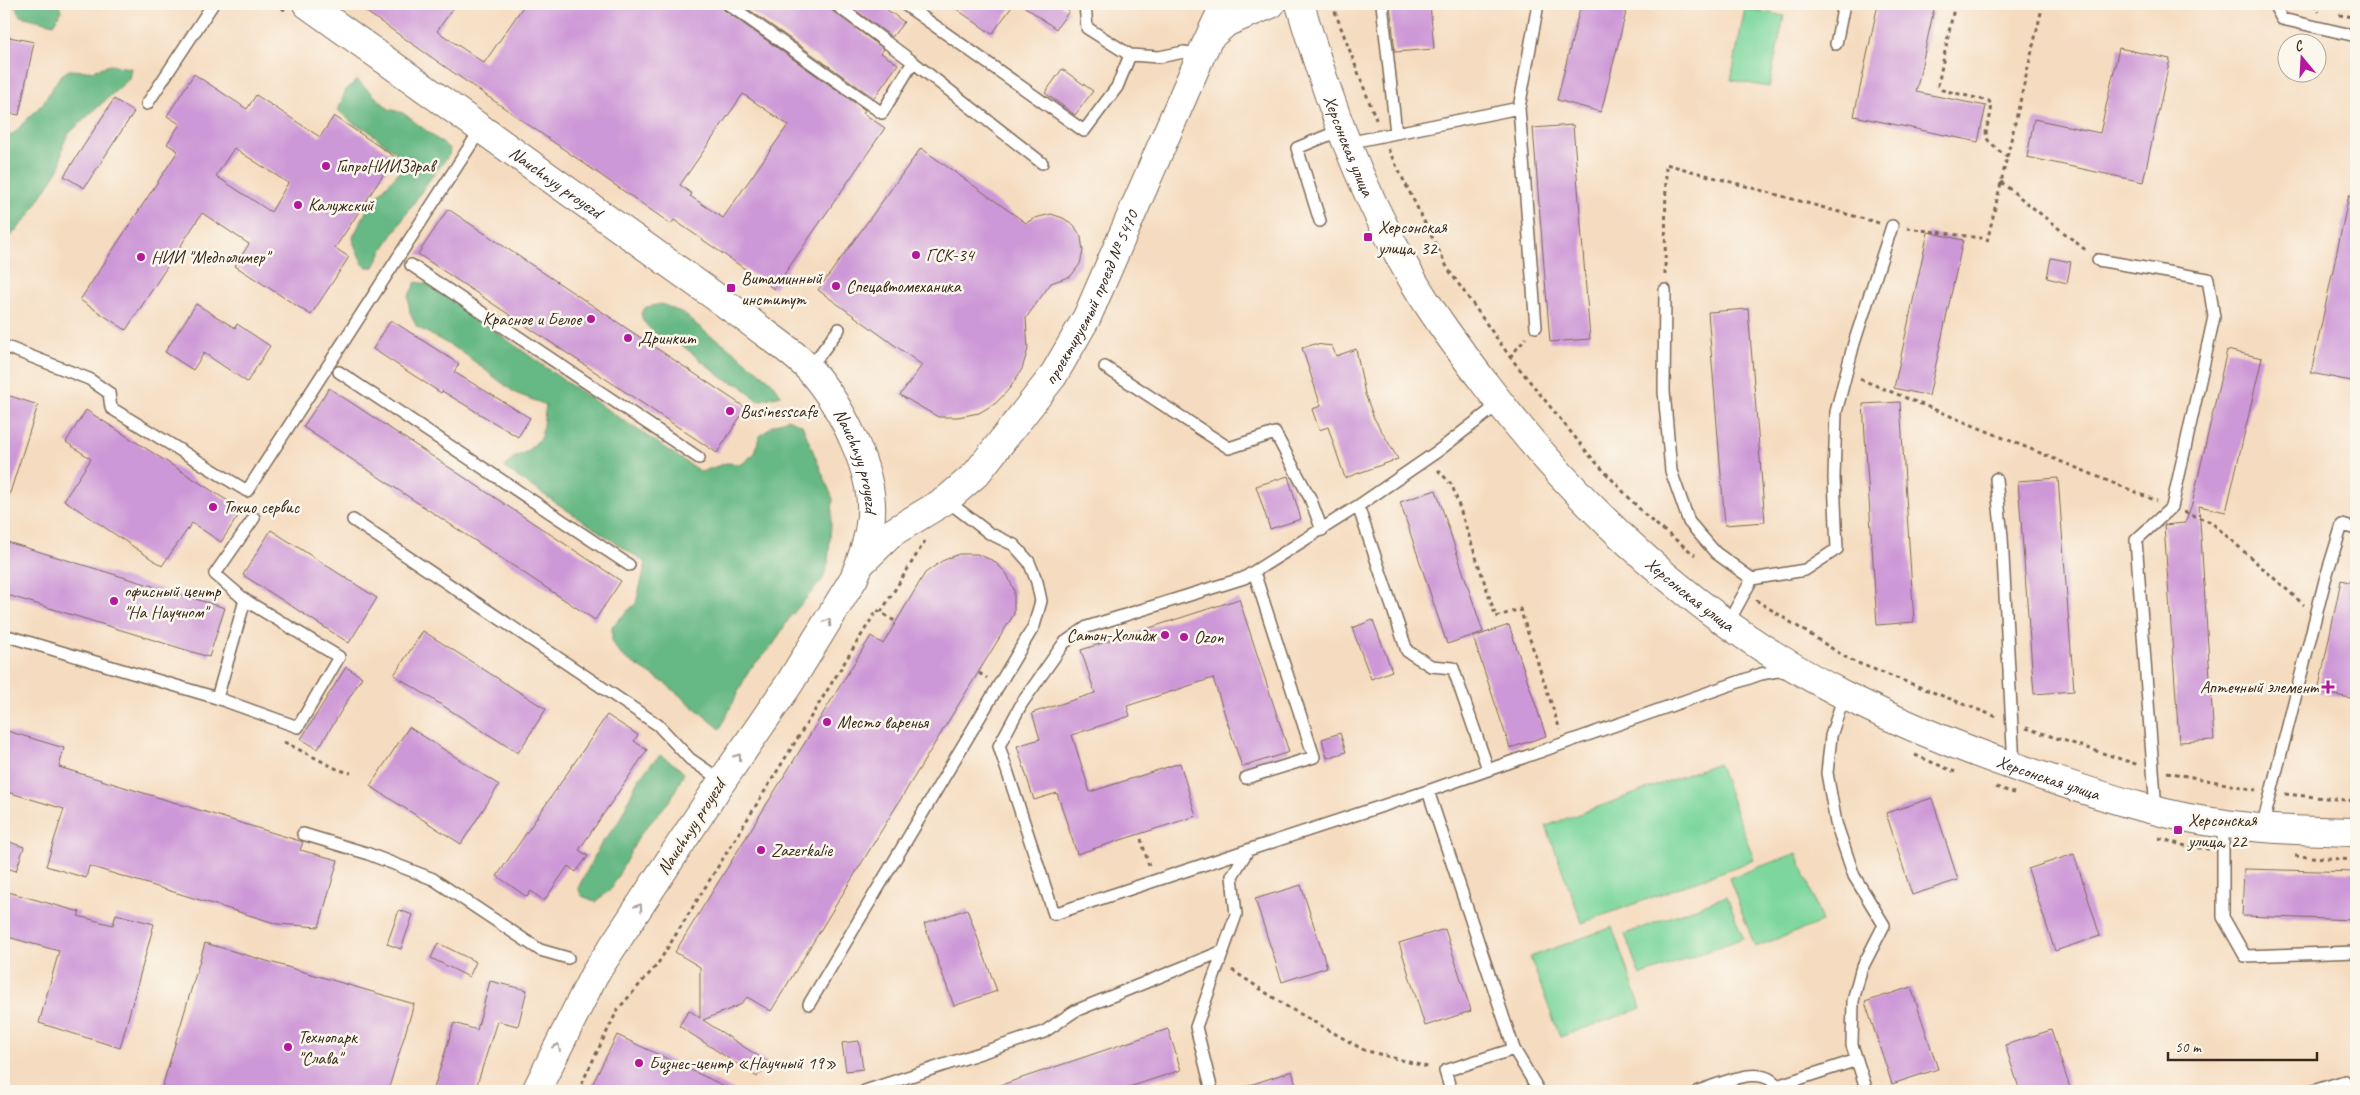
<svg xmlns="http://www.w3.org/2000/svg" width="2360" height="1095" viewBox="0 0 2360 1095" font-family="Caveat,sans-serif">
<rect width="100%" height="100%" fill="#fbf7ec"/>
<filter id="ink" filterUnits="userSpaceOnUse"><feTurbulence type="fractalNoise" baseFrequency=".02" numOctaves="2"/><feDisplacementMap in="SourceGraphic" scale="10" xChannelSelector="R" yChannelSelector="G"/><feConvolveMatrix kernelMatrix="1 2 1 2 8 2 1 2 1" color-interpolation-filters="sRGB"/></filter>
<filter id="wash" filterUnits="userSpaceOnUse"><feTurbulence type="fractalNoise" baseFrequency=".0096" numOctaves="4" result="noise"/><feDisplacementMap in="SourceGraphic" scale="20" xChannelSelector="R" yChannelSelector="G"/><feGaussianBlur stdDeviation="1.12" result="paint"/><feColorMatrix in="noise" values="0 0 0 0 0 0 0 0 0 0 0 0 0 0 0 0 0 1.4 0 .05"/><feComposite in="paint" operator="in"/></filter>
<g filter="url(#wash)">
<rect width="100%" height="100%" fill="#f5dcc0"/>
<path fill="#7dd79d" stroke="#5c805e" d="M1745,8L1784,16L1769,87L1731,80Z
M1718,763L1754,860L1582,923L1546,826Z
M1797,853L1822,922L1755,947L1729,878Z
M1727,896L1743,938L1640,976L1625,934Z
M1612,927L1641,1008L1560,1037L1530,957Z"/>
<path fill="#66b884" stroke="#507151" d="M14,4H59L61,11L54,24L20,16Z
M110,65L131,68L129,79L69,133L63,145L60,167L28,217L4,244V140L14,133L43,103L60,76L69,70L91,71Z
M357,80L389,109L403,113L450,149L449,155L427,183L383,249L374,267H367L362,263L354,244L353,237L370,204L399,172L404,159L366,129L354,124L338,110L346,90Z
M416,282L431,285L566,382L701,472L726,463L742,464L755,453L759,437L772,426L787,419L802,425L833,499L828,564L823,579L790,617L773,645L749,670L720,729L666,684L622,656L612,643V626L636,603L646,563L504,468L512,459L526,452L541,438L546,405L515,393L462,352L417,327L410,313L408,297Z
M662,304L684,314L709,335L723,343L771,381L781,395L758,401L740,385L724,379L678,342L654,333L643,321L641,313L646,307Z
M660,755L677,766L684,773L671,799L639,836L611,889L596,902L582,896L578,888L601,844L619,821L639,777Z"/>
<g id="blocks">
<path fill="#cd98d7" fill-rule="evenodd" d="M355,4H456L437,31L484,63L525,4H721L724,10L865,110L863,113L885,128L774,289L674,220L671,224ZM743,94L788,125L723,218L690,196L692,194L680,185Z
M741,4H828L831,10L884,49L881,53L898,64L874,98Z
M847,4H879L904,22L892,37Z
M949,4H1014L992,34Z
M1021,4H1059L1069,11L1056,29Z
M1390,4H1430L1434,49L1395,52Z
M1581,4H1628L1601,112L1557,100Z
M1878,4H1935L1916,92L1986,106L1978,142L1854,116Z
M4,36L34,42L19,115L4,112Z
M2119,48L2170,59L2143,182L2027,157L2034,119L2100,133Z
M1062,69L1093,91L1075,115L1045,93Z
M194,74L247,109L256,95L320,137L334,116L395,157L335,248L349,257L311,315L235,266L249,244L202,213L126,330L80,300L178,151L167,144L180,124L167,116ZM234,148L288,183L271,212L216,176Z
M114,99L134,112L84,188L64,176Z
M1573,125L1590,339L1550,342L1533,128Z
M921,148L1026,223L1035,218L1051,214L1063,218L1074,225L1081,237L1083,251L1080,264L1071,276L1051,283L1026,318L1028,349L1022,369L1010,388L996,403L979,413L958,417H938L900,395L922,365L818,290Z
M2349,195L2356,196V382L2311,373Z
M448,209L746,408L717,453L418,254Z
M1928,232L1963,240L1929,396L1894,388Z
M2051,258L2071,262L2067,283L2047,278Z
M196,304L235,328L237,324L270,346L247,382L204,353L193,370L165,352Z
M1748,309L1765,522L1725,525L1708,312Z
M391,320L459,364L454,372L530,418L518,437L442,391L441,393L373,349Z
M1315,344L1332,346L1336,356L1356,349L1365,394L1374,418L1398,459L1345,478L1328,427L1319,430L1312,409L1321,406L1302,348Z
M2227,350L2262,358L2226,512L2199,506L2214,740L2179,742L2164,525L2185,523L2192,504Z
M329,388L621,581L595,620L303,427Z
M4,394L38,405L7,502L4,501Z
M1900,402L1914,622L1877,625L1863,404Z
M86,410L242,510L221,542L192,523L162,566L64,500L91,459L66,442Z
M1288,476L1301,519L1270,529L1256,486Z
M2058,478L2074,691L2034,694L2018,481Z
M1436,490L1483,632L1447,644L1400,502Z
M271,530L377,598L349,643L243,575Z
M4,541L225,608L209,657L4,594Z
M959,554H977L994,561L1007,574L1014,590V614L771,1011L747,997L740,1005L703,1020L767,1062L757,1077L679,1026L689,1010L700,1018V967L675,952L871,636L883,644L925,573L942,561Z
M2341,580L2356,584V699L2318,692Z
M1239,599L1289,752L1242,767L1213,678L1127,706L1130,716L1072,735L1090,792L1180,763L1196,816L1077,854L1057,793L1034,800L1017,746L1040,739L1032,713L1095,693L1081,650Z
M1373,620L1392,671L1371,679L1352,628Z
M1509,625L1546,736L1510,748L1473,637Z
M423,631L546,709L518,753L394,675Z
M346,667L362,677L318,749L301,739Z
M607,715L638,735L634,741L647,750L579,850L588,856L576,872L568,866L544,901L531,891L527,897L497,876Z
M409,727L499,785L461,844L370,786Z
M4,730L64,748L59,767L303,842L300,850L338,860L319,927L278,924L89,866L86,878L46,866L64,809L4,791Z
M1340,733L1346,752L1327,758L1322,739Z
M1932,798L1958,880L1912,895L1886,813Z
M4,840L24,847L16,871L4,867Z
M2074,854L2100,936L2055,951L2028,869Z
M2244,869L2356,872V920L2242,916Z
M1301,885L1327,967L1282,982L1255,899Z
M8,892L80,912L78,916L113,925L116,914L154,924L120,1048L39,1023L59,951L4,936V906Z
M967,909L997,991L954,1006L924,924Z
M399,910L413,915L401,949L387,944Z
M1445,929L1471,1011L1425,1026L1399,943Z
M205,943L414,1004L388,1091H161Z
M438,943L476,962L469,977L431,958Z
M490,981L527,990L518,1026L497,1021L475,1091H445L434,1088L454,1023L477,1030Z
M1911,987L1938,1069L1892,1084L1865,1002Z
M1168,1029L1181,1070L1117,1091H993L992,1088Z
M2051,1030L2071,1091H2020L2005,1045Z
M617,1035L735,1091H589Z
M859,1041L863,1069L846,1071L842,1043Z
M1292,1071L1298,1091H1241V1088Z"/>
</g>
</g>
<g filter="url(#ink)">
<use href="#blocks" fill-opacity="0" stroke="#7c6857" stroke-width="1"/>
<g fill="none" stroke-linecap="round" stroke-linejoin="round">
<defs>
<path id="service" d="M728,4L882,113L913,62
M835,4L913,62L1042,163
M904,4L1084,131L1117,87L1130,55
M1085,4L1087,28L1130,55L1159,57L1184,52L1201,55
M1382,4L1396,133
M2274,4L2282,19L2356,36
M1836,44L1844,4
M147,104L213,4
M1519,108L1536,327
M1347,143L1519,108L1538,4
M1320,221L1297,148L1341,130
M2098,260L2208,279L2214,317L2172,507L2136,540L2156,810
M411,265L699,458
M1665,290L1664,391L1671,471L1689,522L1716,553L1752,579
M4,346L89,379L109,393L111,408L247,491L481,129
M1105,367L1229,448L1275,433L1310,498L1322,530
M809,369L839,329
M339,372L629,565
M1996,479L2002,537L2014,766
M353,520L658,725L690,759L722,781
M1728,623L1752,579L1805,570L1837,549L1834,478L1836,412L1854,343L1892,226
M4,635L217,698L298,727L339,657L245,600
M1844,695L1831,736L1827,773L1836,823L1854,876L1884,925L1861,970L1853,1001L1852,1045L1867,1091
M217,698L245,600L215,574L254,518
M1488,769L1453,668L1431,666L1407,651L1358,506L1438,451L1500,403
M1246,778L1314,757L1254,572
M1428,791L1514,1049L1445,1071L1451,1091
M2223,824V917L2245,956L2356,952
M2262,828L2325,580L2342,525L2356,529
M303,834L366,853L433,879L540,950L568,958
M1248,850L1054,914L999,746L1022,703L1064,643L1087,627L1244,578L1358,506
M809,1004L1034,626L1041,601L1037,582L1029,562L1014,545L989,533L946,500
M1514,1049L1539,1091
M1777,1086L1857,1060
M865,1091L1044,1032L1075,1011L1223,951
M1212,1091L1196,1027L1236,915L1232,876L1248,850L1428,791L1761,674L1777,671L1789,672
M1698,1091C1722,1084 1765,1060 1780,1091
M2313,1091L2345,1081L2349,1091"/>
<g id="tertiary">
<path id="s1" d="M307,4L748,320C768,336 793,351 810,370C841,405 878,476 870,524C868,542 861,561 854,578L789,684L722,781L594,975L536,1091"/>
<path id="s2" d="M1300,4C1328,100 1358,183 1408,272C1430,311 1458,348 1486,385C1581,510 1702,623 1844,695C1910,728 1981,756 2051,779C2109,798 2166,817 2226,824C2269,830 2313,831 2356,832"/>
<path d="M1211,36L1227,22L1271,4"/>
<path id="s3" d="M860,564L893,532L946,500L976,474L1053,376L1087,317L1201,55L1225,4"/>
</g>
</defs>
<use href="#service" stroke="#7c6857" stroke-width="14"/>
<use href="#tertiary" stroke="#7c6857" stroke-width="30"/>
<path stroke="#7c6857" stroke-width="3" stroke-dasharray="4 4" stroke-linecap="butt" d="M275,4L285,10
M1332,4L1377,122
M1953,4L1954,8L1938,85L1942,90L1989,101C1997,113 1981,128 1988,140C1993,147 2001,152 2007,157
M2315,4L2319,12
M2339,15L2356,17
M1388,149L1448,269L1510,357L1591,457L1648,518L1695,555
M2001,182L2088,252
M1907,228L1988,239
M1987,242L2043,4
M1665,275L1666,164L1879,223
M1510,357L1526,338
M1860,379L2157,501
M1438,470L1452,485L1496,617L1520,609L1560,730
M2184,512L2211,522L2304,605
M1756,600L1850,660L1997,717
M881,612L925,541
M979,673L987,678
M2026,728L2139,765
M284,742L339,770L351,773
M1915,755L1955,772
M2167,772L2256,790
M1996,787L2014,793
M2285,794L2356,801
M2159,838L2189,847L2209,849
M1141,839L1149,866
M2295,856L2356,860
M1232,970L1286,1006L1364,1050L1431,1068
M578,1091L618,1009L657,965L877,610L896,622"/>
<use href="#service" stroke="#fff" stroke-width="11"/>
<use href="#tertiary" stroke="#fff" stroke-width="28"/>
</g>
<defs><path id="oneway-chevron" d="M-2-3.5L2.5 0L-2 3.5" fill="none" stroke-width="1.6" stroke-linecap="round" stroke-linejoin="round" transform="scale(1.25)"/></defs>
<g stroke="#a79f9a">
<use href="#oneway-chevron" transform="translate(828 622) rotate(-57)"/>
<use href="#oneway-chevron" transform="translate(738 757) rotate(-55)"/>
<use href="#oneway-chevron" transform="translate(639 907) rotate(-57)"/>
<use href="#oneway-chevron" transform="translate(557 1047) rotate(-65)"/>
</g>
</g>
<g fill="#b5179e" stroke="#fbf7ec" stroke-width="2">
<circle cx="326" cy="166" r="5"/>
<circle cx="298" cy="205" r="5"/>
<rect x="1363" y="232" width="10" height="10" rx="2.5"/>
<circle cx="916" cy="255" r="5"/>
<circle cx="141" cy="257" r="5"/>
<circle cx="836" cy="286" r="5"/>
<rect x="726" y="283" width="10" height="10" rx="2.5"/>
<circle cx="591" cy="319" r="5"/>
<circle cx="628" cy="338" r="5"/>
<circle cx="730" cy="411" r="5"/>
<circle cx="213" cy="507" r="5"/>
<circle cx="114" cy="601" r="5"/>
<circle cx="1165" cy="635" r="5"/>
<circle cx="1184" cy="637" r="5"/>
<path d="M2325.5 679.5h5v5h5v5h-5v5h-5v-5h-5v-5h5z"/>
<circle cx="827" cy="722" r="5"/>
<rect x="2173" y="825" width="10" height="10" rx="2.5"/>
<circle cx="761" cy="850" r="5"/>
<circle cx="288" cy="1047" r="5"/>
<circle cx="639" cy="1063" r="5"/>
</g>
<g text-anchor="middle" stroke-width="5" stroke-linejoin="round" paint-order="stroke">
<g font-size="18" fill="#3b2a1e" stroke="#fbf7ec">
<text dy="6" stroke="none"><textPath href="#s2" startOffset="150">Херсонская улица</textPath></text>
<text dy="6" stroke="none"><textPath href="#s1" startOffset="306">Nauchnyy proyezd</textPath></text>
<text dy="6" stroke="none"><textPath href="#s3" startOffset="360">проектируемый проезд № 5470</textPath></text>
<text dy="6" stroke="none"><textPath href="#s1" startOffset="726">Nauchnyy proyezd</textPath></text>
<text dy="6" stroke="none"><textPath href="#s2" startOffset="720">Херсонская улица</textPath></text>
<text dy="6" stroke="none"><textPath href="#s2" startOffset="1125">Херсонская улица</textPath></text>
<text transform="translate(691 827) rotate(-57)" y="6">Nauchnyy proyezd</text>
</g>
<g font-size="18" fill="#3b2a1e" stroke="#fbf7ec" text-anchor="start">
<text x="336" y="172">ГипроНИИЗдрав</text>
<text x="308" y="211">Калужский</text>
<text x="1378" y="233">Херсонская<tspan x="1378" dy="21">улица, 32</tspan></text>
<text x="926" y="261">ГСК-34</text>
<text x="151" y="263">НИИ "Медполимер"</text>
<text x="741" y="284">Витаминный<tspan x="741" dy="21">институт</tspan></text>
<text x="846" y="292">Спецавтомеханика</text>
<text x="581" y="325" text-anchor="end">Красное и Белое</text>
<text x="638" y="344">Дринкит</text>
<text x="740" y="417">Businesscafe</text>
<text x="223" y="513">Токио сервис</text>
<text x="124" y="597">офисный центр<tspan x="124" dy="21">"На Научном"</tspan></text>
<text x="1155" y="641" text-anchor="end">Сатон-Холидж</text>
<text x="1194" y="643">Ozon</text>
<text x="2318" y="693" text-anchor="end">Аптечный элемент</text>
<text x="837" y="728">Место варенья</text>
<text x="2188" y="826">Херсонская<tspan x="2188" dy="21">улица, 22</tspan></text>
<text x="771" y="856">Zazerkalie</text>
<text x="298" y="1043">Технопарк<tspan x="298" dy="21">"Слава"</tspan></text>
<text x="649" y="1069">Бизнес-центр «Научный 19»</text>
</g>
</g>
<rect width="2360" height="1095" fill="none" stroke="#fbf7ec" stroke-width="20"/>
<g transform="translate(2302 58) rotate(342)"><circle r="24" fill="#fbf7ec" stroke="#aea59a"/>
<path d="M0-4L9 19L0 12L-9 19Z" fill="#b5179e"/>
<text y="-8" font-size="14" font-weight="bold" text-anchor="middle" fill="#3b2a1e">С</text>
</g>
<path d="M2168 1052v8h149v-8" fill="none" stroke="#3b2a1e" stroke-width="2.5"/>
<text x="2175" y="1052" font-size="15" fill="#3b2a1e" stroke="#fbf7ec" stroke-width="4" paint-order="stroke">50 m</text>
</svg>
